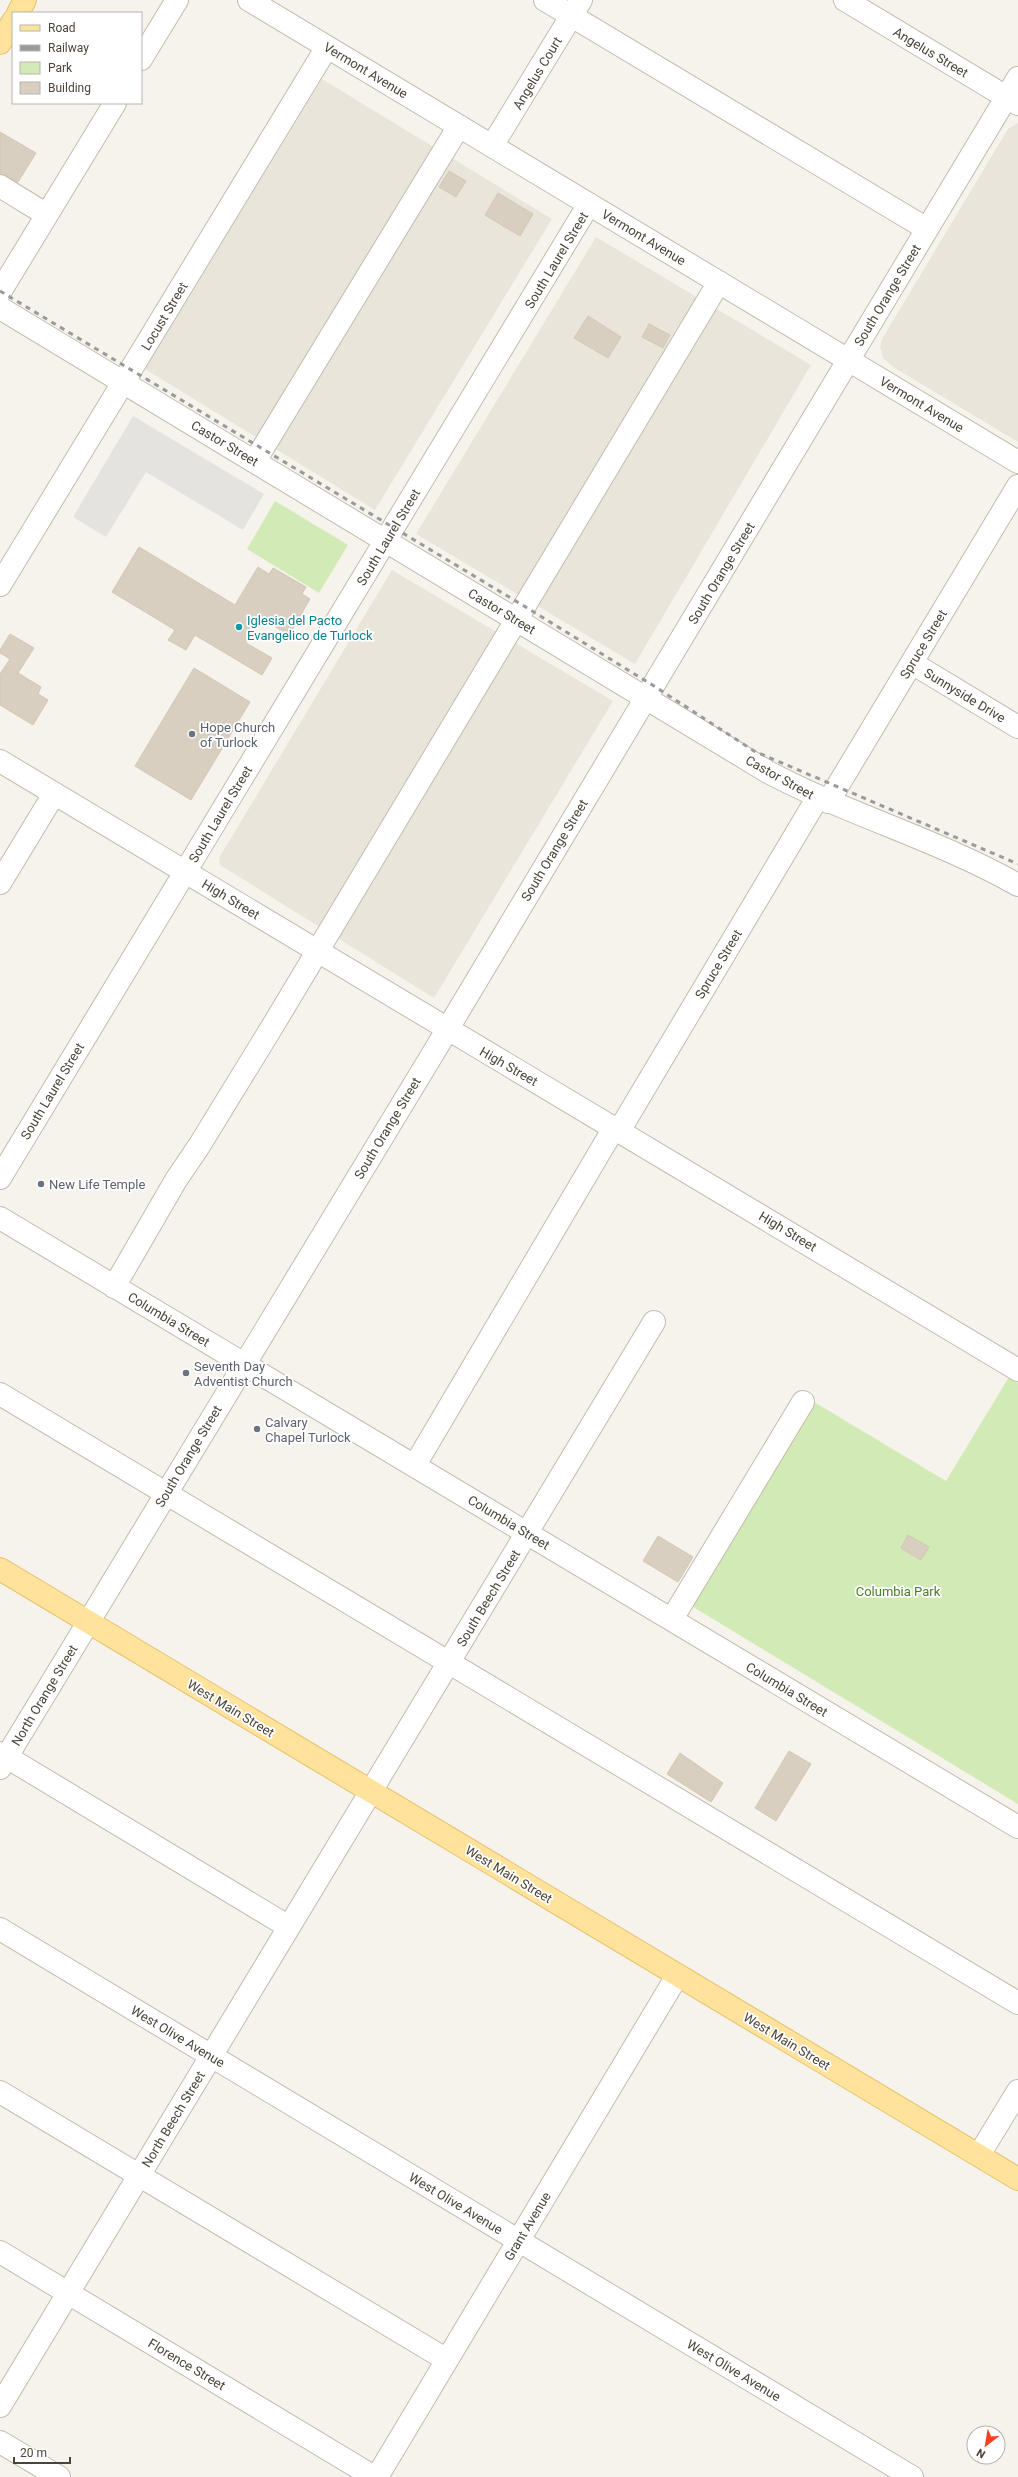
<svg xmlns="http://www.w3.org/2000/svg" width="1018" height="2477" viewBox="0 0 1018 2477" font-family="Roboto,sans-serif">
<rect width="100%" height="100%" fill="#f6f3ec"/>
<path fill="#eae5da" d="M322,79L552,219L375,510L145,369Z
M1018,123V442L893,367L883,358L880,347L882,339L1008,129Z
M596,237L811,365L635,664L416,534Z
M392,570L613,701L434,998L220,865L219,858Z"/>
<path fill="#d2eab5" d="M275,501L348,545L319,593L247,549Z
M1009,1377L1018,1383V1804L690,1605L814,1402L946,1481Z"/>
<path fill="#e5e3e0" d="M133,416L264,494L243,530L146,472L106,537L73,517Z"/>
<path fill="#d8cfc1" stroke="#d3c7b4" d="M0,132L36,153L18,182L0,174Z
M449,171L466,181L456,197L439,187Z
M498,193L533,214L520,236L485,215Z
M588,316L621,337L608,358L574,338Z
M649,324L670,335L663,348L642,337Z
M139,547L235,605L258,567L269,574L273,568L306,587L302,594L310,599L289,635L261,618L246,643L272,658L262,675L195,635L186,650L168,640L175,630L112,592Z
M10,634L34,648L18,673L41,687L38,694L48,700L33,725L0,705V674L10,659L0,653V650Z
M194,668L250,702L191,800L135,766Z
M908,1535L929,1547L921,1560L901,1548Z
M658,1536L693,1557L678,1582L643,1561Z
M789,1751L811,1764L776,1821L755,1808Z
M680,1753L723,1783L711,1802L667,1774Z"/>
<g fill="none" stroke-linecap="round" stroke-linejoin="round">
<defs>
<path id="minor" d="M249,0L1018,462
M545,0L927,229
M845,0L1018,104
M141,59L177,0
M492,146L581,0
M0,186L47,215
M0,292L115,103
M0,308L768,772C849,815 939,840 1018,885
M255,461L459,126
M0,585L327,47
M912,663L1018,727
M0,761L1018,1370
M828,802L1018,486
M0,883L54,794
M619,1131L818,797
M0,1178L589,204
M0,1218L1018,1827
M114,1287L176,1180L199,1146L272,1027L719,282
M0,1394L1018,2003
M415,1465L614,1128
M672,1619L803,1402
M0,1753L289,1927
M0,1768C148,1521 300,1277 447,1030C637,712 827,395 1018,78
M0,1929L912,2477
M0,2092L447,2360
M979,2155L1018,2091
M0,2252L374,2477
M0,2406L654,1322
M0,2442L59,2477
M377,2477L677,1976"/>
<path id="major" d="M18,13L25,0
M0,43L13,21
M0,1569L1018,2179"/>
</defs>
<use href="#minor" stroke="#c2bbae" stroke-width="24"/>
<use href="#major" stroke="#e6c16a" stroke-width="24"/>
<use href="#minor" stroke="#fff" stroke-width="22"/>
<use href="#major" stroke="#ffe39c" stroke-width="22"/>
<path stroke="#9a9a9a" stroke-width="3" stroke-dasharray="5 5" stroke-linecap="butt" d="M0,291L524,606L654,686L754,751L1018,864"/>
</g>
<circle fill="#0f9aa8" stroke="#fff" stroke-width="1.5" cx="239" cy="627" r="4"/>
<g fill="#6b7280" stroke="#fff" stroke-width="1.5">
<circle cx="192" cy="734" r="4"/>
<circle cx="41" cy="1184" r="4"/>
<circle cx="186" cy="1373" r="4"/>
<circle cx="257" cy="1429" r="4"/>
</g>
<g text-anchor="middle" stroke-width="3.5" stroke-linejoin="round" paint-order="stroke">
<g font-size="13" fill="#4b4439" stroke="#fff">
<text transform="translate(931 52) rotate(31)" y="5">Angelus Street</text>
<text transform="translate(366 70) rotate(31)" y="5">Vermont Avenue</text>
<text transform="translate(537 73) rotate(-59)" y="5">Angelus Court</text>
<text transform="translate(644 237) rotate(31)" y="5">Vermont Avenue</text>
<text transform="translate(556 260) rotate(-59)" y="5">South Laurel Street</text>
<text transform="translate(887 295) rotate(-59)" y="5">South Orange Street</text>
<text transform="translate(164 316) rotate(-59)" y="5">Locust Street</text>
<text transform="translate(922 404) rotate(31)" y="5">Vermont Avenue</text>
<text transform="translate(225 443) rotate(31)" y="5">Castor Street</text>
<text transform="translate(388 537) rotate(-59)" y="5">South Laurel Street</text>
<text transform="translate(721 573) rotate(-59)" y="5">South Orange Street</text>
<text transform="translate(502 611) rotate(31)" y="5">Castor Street</text>
<text transform="translate(923 644) rotate(-59)" y="5">Spruce Street</text>
<text transform="translate(965 695) rotate(31)" y="5">Sunnyside Drive</text>
<text transform="translate(780 777) rotate(29)" y="5">Castor Street</text>
<text transform="translate(220 814) rotate(-59)" y="5">South Laurel Street</text>
<text transform="translate(554 850) rotate(-59)" y="5">South Orange Street</text>
<text transform="translate(231 899) rotate(31)" y="5">High Street</text>
<text transform="translate(718 964) rotate(-59)" y="5">Spruce Street</text>
<text transform="translate(509 1066) rotate(30)" y="5">High Street</text>
<text transform="translate(52 1091) rotate(-59)" y="5">South Laurel Street</text>
<text transform="translate(387 1128) rotate(-59)" y="5">South Orange Street</text>
<text transform="translate(788 1231) rotate(31)" y="5">High Street</text>
<text transform="translate(169 1319) rotate(31)" y="5">Columbia Street</text>
<text transform="translate(188 1456) rotate(-59)" y="5">South Orange Street</text>
<text transform="translate(509 1522) rotate(31)" y="5">Columbia Street</text>
<text transform="translate(488 1598) rotate(-59)" y="5">South Beech Street</text>
<text transform="translate(787 1689) rotate(31)" y="5">Columbia Street</text>
<text transform="translate(44 1695) rotate(-59)" y="5">North Orange Street</text>
<text transform="translate(231 1708) rotate(31)" y="5">West Main Street</text>
<text transform="translate(509 1874) rotate(31)" y="5">West Main Street</text>
<text transform="translate(178 2036) rotate(31)" y="5">West Olive Avenue</text>
<text transform="translate(787 2041) rotate(31)" y="5">West Main Street</text>
<text transform="translate(173 2119) rotate(-59)" y="5">North Beech Street</text>
<text transform="translate(456 2203) rotate(31)" y="5">West Olive Avenue</text>
<text transform="translate(527 2226) rotate(-59)" y="5">Grant Avenue</text>
<text transform="translate(187 2364) rotate(31)" y="5">Florence Street</text>
<text transform="translate(734 2370) rotate(31)" y="5">West Olive Avenue</text>
</g>
<g font-size="13" fill="#0d838f" stroke="#fff" text-anchor="start">
<text x="247" y="625">Iglesia del Pacto<tspan x="247" dy="15">Evangelico de Turlock</tspan></text>
</g>
<g font-size="13" fill="#5b616d" stroke="#fff" text-anchor="start">
<text x="200" y="732">Hope Church<tspan x="200" dy="15">of Turlock</tspan></text>
<text x="49" y="1189">New Life Temple</text>
<text x="194" y="1371">Seventh Day<tspan x="194" dy="15">Adventist Church</tspan></text>
<text x="265" y="1427">Calvary<tspan x="265" dy="15">Chapel Turlock</tspan></text>
</g>
<g font-size="13" fill="#4a7f2a" stroke="#fff">
<text x="898" y="1596">Columbia Park</text>
</g>
</g>
<rect x="12" y="12" width="130" height="92" fill="#ffffff" stroke="#b7b4b0"/>
<rect x="20" y="25" width="20" height="6" fill="#ffe39c" stroke="#b7b4b0"/>
<text x="48" y="32" font-size="12" fill="#4b4439">Road</text>
<rect x="20" y="45" width="20" height="6" fill="#9a9a9a" stroke="#b7b4b0"/>
<text x="48" y="52" font-size="12" fill="#4b4439">Railway</text>
<rect x="20" y="62" width="20" height="12" fill="#d2eab5" stroke="#b7b4b0"/>
<text x="48" y="72" font-size="12" fill="#4b4439">Park</text>
<rect x="20" y="82" width="20" height="12" fill="#d8cfc1" stroke="#b7b4b0"/>
<text x="48" y="92" font-size="12" fill="#4b4439">Building</text>
<g transform="translate(986 2445) rotate(211)"><circle r="19" fill="#ffffff" stroke="#b7b4b0"/>
<path d="M0-3L7 15L0 10L-7 15Z" fill="#fc3f1d"/>
<text y="-6" font-size="11" font-weight="bold" text-anchor="middle" fill="#4b4439">N</text>
</g>
<path d="M14 2457v6h56v-6" fill="none" stroke="#4b4439" stroke-width="2"/>
<text x="20" y="2457" font-size="12" fill="#4b4439" stroke="#ffffff" stroke-width="3" paint-order="stroke">20 m</text>
</svg>
